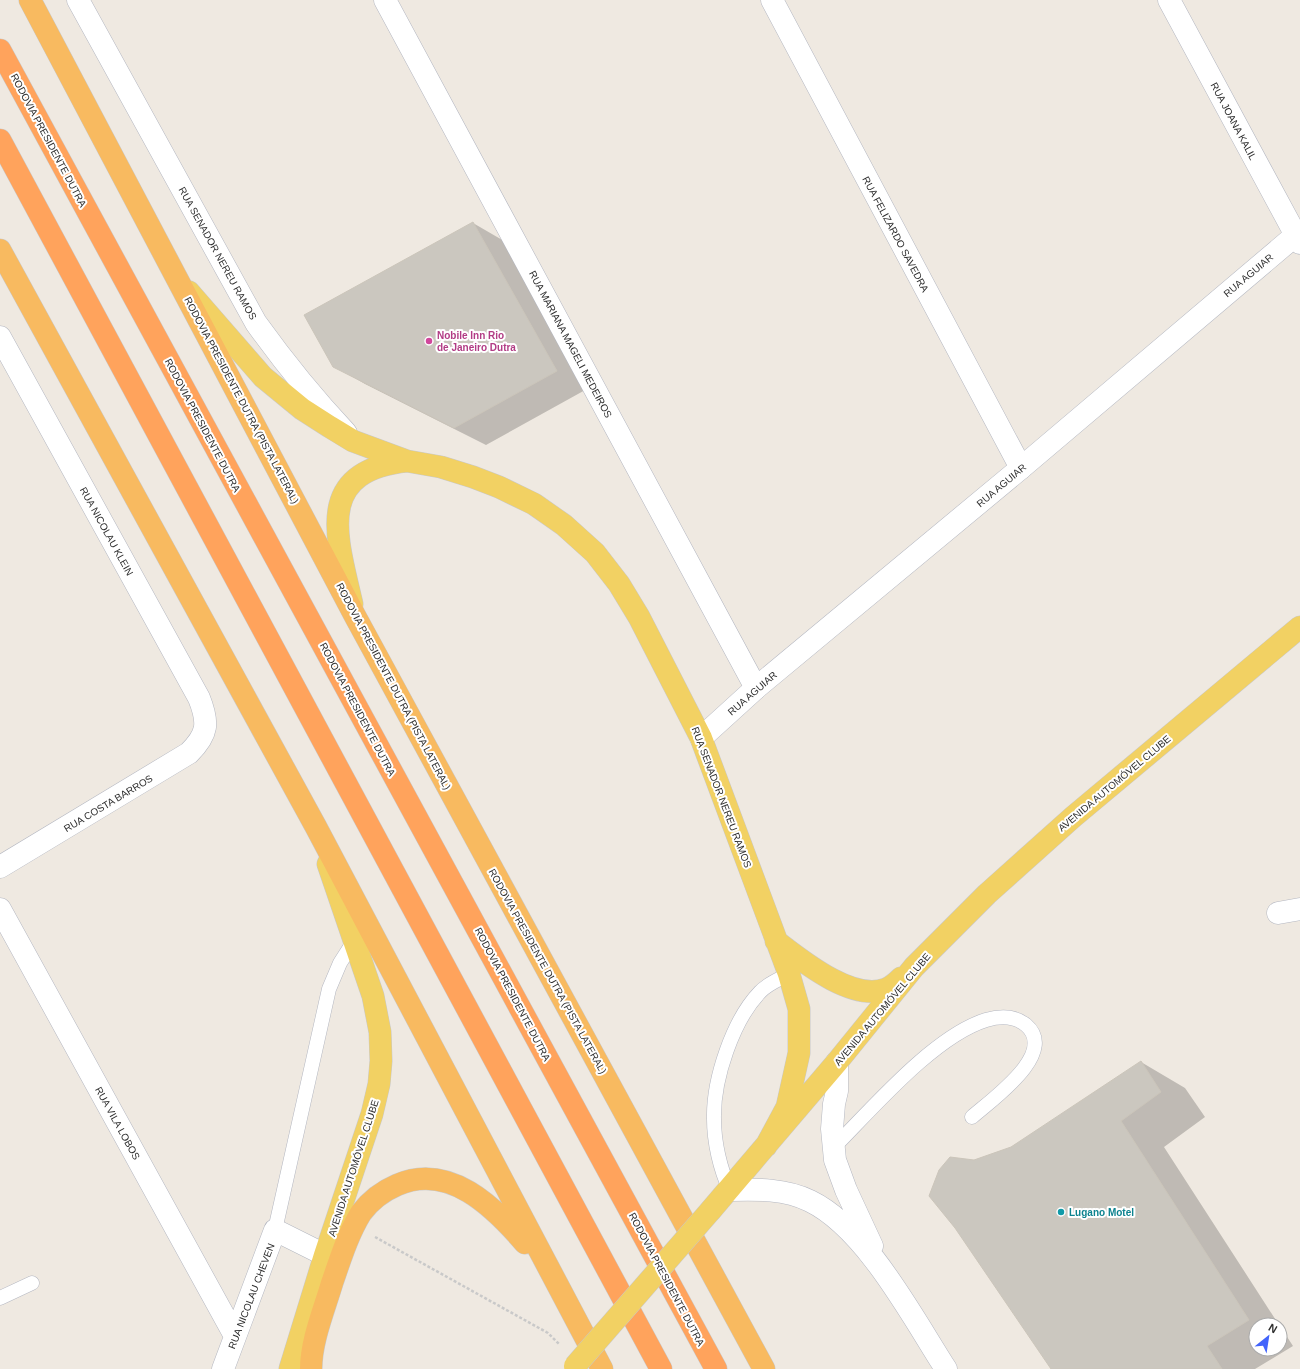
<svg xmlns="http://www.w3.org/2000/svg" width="1300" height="1369" viewBox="0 0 1300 1369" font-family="Arial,sans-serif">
<rect width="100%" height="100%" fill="#efe9e1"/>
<path fill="#0003" d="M473,223L504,241L587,389L486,445L365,384L334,366Z
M1141,1062L1185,1088L1205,1117L1164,1147L1279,1325H1256V1349H1280V1326L1293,1346L1255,1369H1052L956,1227L974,1161L1011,1148Z"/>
<path fill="#cbc7bf" stroke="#cbc5ba" d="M473,222L557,371L454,428L333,367L304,315Z
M1141,1061L1161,1092L1121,1121L1249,1320L1207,1346L1222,1369H1051L955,1228L929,1196L939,1170L950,1157L974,1160L1011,1147Z"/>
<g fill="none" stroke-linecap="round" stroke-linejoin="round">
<defs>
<path id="service" d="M834,1147C872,1109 934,1036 986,1020C1000,1016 1015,1016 1026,1025C1059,1053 991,1100 972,1117
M730,1190C720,1169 714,1142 714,1119C713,1079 733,1020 760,992C767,984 780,979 789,974
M275,1230L329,989L340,963L354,941
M0,1298L32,1283"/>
<path id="minor" d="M78,0L256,323C284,362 313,398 346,433
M385,0L756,688
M772,0L1021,468
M0,337L199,698C209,723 208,734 189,753L0,867
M0,909L235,1336
M1278,913L1300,909
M223,1369L275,1230L325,1255"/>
<path id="secondary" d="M1169,0L1300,243
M701,738L756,688L1021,468L1296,235
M837,1062V1091L834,1104L832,1129L835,1160L846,1190L872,1246
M730,1190C757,1189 786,1189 810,1201C866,1228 913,1318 946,1369"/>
<path id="primary" d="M189,292L263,377L302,409L330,427L353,441L407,461L441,467L473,477L499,487L534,504L564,525L595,553L619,584L639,617L701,738L789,974L799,1009V1053L787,1107L766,1146
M352,604C337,538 313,471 407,461
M776,941C801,960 852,1002 886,989C891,987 897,982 901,978
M711,1210L837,1062L914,967L987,894L1073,817L1300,627
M290,1369L325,1255L372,1114L379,1084L381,1061L380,1032L373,996L328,864"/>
<path id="trunk" d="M30,0L355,616L764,1369
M0,250L316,827L602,1369
M311,1369C311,1341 324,1310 332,1283C340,1260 348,1234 361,1213C370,1201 383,1191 397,1185C449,1162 494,1207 525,1243"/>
<path id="motorway" d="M0,50L716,1369
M0,140L661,1369"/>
</defs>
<use href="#service" stroke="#b4b7c1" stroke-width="15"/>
<use href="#minor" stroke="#b4b7c1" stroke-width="23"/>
<use href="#secondary" stroke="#b4b7c1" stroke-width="23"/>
<use href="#primary" stroke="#c9c9c9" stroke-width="23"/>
<use href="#trunk" stroke="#c9c9c9" stroke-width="23"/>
<use href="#motorway" stroke="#c9c9c9" stroke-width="23"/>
<path stroke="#c9c9c9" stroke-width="2.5" stroke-dasharray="3 2" stroke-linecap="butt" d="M375,1237L548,1333L559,1344"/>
<use href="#service" stroke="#fff" stroke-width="14"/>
<use href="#minor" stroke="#fff" stroke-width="22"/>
<use href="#secondary" stroke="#fff" stroke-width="22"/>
<use href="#primary" stroke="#f2d163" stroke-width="22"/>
<use href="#trunk" stroke="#f8ba60" stroke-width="22"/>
<use href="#motorway" stroke="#ffa35c" stroke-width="22"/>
<defs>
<path id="primary-bridge" d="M575,1366L711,1210"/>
</defs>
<use href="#primary-bridge" stroke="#c9c9c9" stroke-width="23" stroke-linecap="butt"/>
<use href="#primary-bridge" stroke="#f2d163" stroke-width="22"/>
</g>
<circle fill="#d1479c" stroke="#fff" stroke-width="1.5" cx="429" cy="341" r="4"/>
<circle fill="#0f9aa8" stroke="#fff" stroke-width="1.5" cx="1061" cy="1212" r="4"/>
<g text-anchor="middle" stroke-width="4" stroke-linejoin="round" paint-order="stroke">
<g font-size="10" fill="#2e2e2e" stroke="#fff">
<text transform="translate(1234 121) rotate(62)" y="4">RUA JOANA KALIL</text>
<text transform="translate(49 140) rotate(62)" y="4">RODOVIA PRESIDENTE DUTRA</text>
<text transform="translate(896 234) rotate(62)" y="4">RUA FELIZARDO SAVEDRA</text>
<text transform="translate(218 253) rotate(61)" y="4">RUA SENADOR NEREU RAMOS</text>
<text transform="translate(1248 275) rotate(-40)" y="4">RUA AGUIAR</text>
<text transform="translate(571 344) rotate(62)" y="4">RUA MARIANA MAGELI MEDEIROS</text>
<text transform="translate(242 400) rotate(62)" y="4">RODOVIA PRESIDENTE DUTRA (PISTA LATERAL)</text>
<text transform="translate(203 425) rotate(62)" y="4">RODOVIA PRESIDENTE DUTRA</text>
<text transform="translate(1001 485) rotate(-40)" y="4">RUA AGUIAR</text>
<text transform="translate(107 531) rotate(61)" y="4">RUA NICOLAU KLEIN</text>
<text transform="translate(394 686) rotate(62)" y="4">RODOVIA PRESIDENTE DUTRA (PISTA LATERAL)</text>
<text transform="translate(752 693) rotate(-41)" y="4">RUA AGUIAR</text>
<text transform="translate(358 709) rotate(62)" y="4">RODOVIA PRESIDENTE DUTRA</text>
<text transform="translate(1114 783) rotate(-40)" y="4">AVENIDA AUTOMÓVEL CLUBE</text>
<text transform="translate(722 797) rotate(69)" y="4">RUA SENADOR NEREU RAMOS</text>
<text transform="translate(108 803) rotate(-31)" y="4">RUA COSTA BARROS</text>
<text transform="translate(548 971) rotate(61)" y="4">RODOVIA PRESIDENTE DUTRA (PISTA LATERAL)</text>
<text transform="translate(513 994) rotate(62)" y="4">RODOVIA PRESIDENTE DUTRA</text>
<text transform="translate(882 1009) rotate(-50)" y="4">AVENIDA AUTOMÓVEL CLUBE</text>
<text transform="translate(118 1123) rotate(61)" y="4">RUA VILA LOBOS</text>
<text transform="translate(353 1168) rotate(-72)" y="4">AVENIDA AUTOMÓVEL CLUBE</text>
<text transform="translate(667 1279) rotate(62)" y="4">RODOVIA PRESIDENTE DUTRA</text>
<text transform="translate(251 1296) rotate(-69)" y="4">RUA NICOLAU CHEVEN</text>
</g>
<g font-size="10" font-weight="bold" fill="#b23c85" stroke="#fff" text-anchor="start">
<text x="437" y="339">Nobile Inn Rio<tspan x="437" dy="12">de Janeiro Dutra</tspan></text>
</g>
<g font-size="10" font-weight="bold" fill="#0d838f" stroke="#fff" text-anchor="start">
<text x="1069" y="1216">Lugano Motel</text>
</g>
</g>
<g transform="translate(1268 1337) rotate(30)"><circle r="19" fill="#ffffff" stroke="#ababab"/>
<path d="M0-3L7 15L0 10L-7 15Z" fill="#4264fb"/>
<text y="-6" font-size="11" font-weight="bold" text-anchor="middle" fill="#2e2e2e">N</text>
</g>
</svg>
